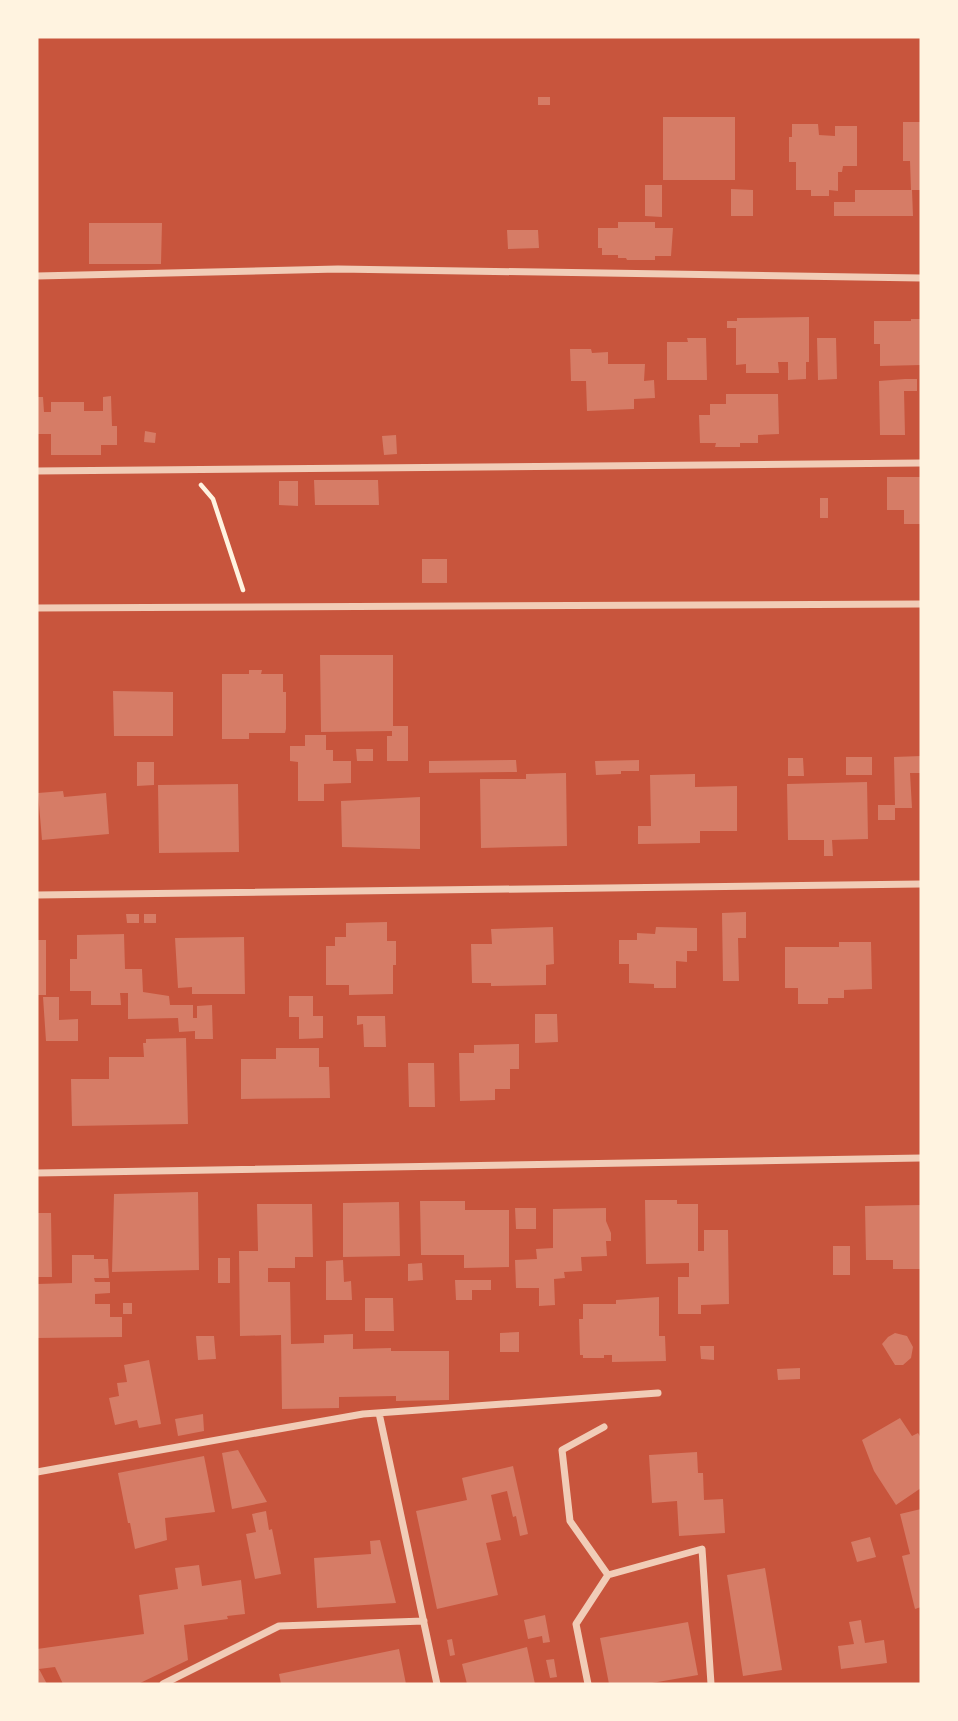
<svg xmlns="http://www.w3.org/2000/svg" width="958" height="1721" viewBox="0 0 958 1721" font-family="Overpass,sans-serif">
<rect width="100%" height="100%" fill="#c8553d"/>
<path fill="#d67c66" d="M538,97H550V105H538Z
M663,117H735V180H663Z
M903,122H921V190H912L913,216H834V202H855V190H911L910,161H903Z
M792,124H818L819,135L835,136V126H857V166H843L842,172H838V191L829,190V196H811V190H796V162H789V137H792Z
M645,185H662V217L645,216Z
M731,189L753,190V216H731Z
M618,222H655V228H673L671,256H655V260H627L626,258H618V255H602V248H598V228H618Z
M89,223H162L161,264H89Z
M507,230H538L539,248L508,249Z
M809,317V362H806V379L788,380V362H778L779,373H746V364L736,365V328H727V321H737V318Z
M911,319H921V365L880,366V344H874V321H911Z
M687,338H706L707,380H667V342H688Z
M817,338H836L837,379L818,380Z
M570,349H591L592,353L608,352V364H645L644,381L654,380L655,398L634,399V409L587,411L586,381H571Z
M905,379H917V391H904L905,435H880L879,381Z
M726,394H778L779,434L758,435V443H740V447H715L716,443H700L699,415H710V404H726Z
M111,396L112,426H117V445H101V455H51V434H37V397H43L44,412H51V402H84V411H103V397Z
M145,431L156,433L155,443L144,442Z
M396,435L397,454L384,455L382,436Z
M887,477H921V524H904V510H887Z
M314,480H378L379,505H315Z
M279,481H298V506L279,505Z
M820,498H828V518H820Z
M422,559H447V583H422Z
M320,655H393V726H408V761H387V736H392V731L321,732Z
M249,670H262L261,674H283V692H286V729L285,733H249V739H222V674H249Z
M113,691L173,692V736H114Z
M305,735H326V750H333V761H351V783L324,784V801H298V762L290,761V746H305Z
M356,749H373V761H357Z
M921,756V773H910L912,808H895V820H878V805H895L894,757Z
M846,757H872V775H846Z
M788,758H803L804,776H788Z
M516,760L517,772L429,773V761Z
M639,760V771H621V774L596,775L595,761Z
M137,762H154V785L137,786Z
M566,773L567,846L481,848L480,779H526V774Z
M695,774V787L737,786V831H700V843L638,844V826H651L650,775Z
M867,782L868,839L832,840L833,856H824V840H788L787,784Z
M238,784L239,852L159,853L158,785Z
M63,791L64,797L106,793L109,834L42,840L38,793Z
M420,797V849L342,847L341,801Z
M746,912V938H738L739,981H723L722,913Z
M126,914H139V923H127Z
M144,914H156V923H144Z
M387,922V941H396V965H393V994L349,995V985H326V946H335V937H346V923Z
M553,927L554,964L546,965V985L491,986V983H472L471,944H492L491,929Z
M656,927L697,928V951H687V962L676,961V988H654V984L629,983V964H619V940H637V933L655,934Z
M124,934L125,969H142L143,992L169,996L170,1005H193V1018H197V1006L212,1005L213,1039H195V1031L179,1032L178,1018L128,1019V993H120L121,1005H91V991H70V959H77V935Z
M244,937L245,994H192V987L178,988L175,938Z
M37,940H46V995H37Z
M839,942H871L872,989L844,990V998H828V1004H798V988H785V947H839Z
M289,996H313V1016H323V1038L299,1039V1017H289Z
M43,997H59V1020L78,1019V1041H46Z
M535,1014H557L558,1042L535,1043Z
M357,1016H385L386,1047H364L363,1024L357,1025Z
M186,1038L188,1124L72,1126L71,1079H109V1057H144L143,1043H146V1039Z
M519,1044V1069H510V1089H495V1100L460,1101L459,1053H474V1045Z
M276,1048H319V1067H329L330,1098L241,1099V1059H276Z
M408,1063H434L435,1107H409Z
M198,1192L199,1270L112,1272L114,1194Z
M645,1200H677V1204H698V1251H704V1230H728L729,1304L701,1305V1314H678V1277H689V1263L646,1264Z
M420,1201H465V1210H509V1267L464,1268V1255H421Z
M399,1202L400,1256L343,1257V1203Z
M257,1204H312L313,1257H295V1268H268V1282H290L291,1344L324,1343V1335L353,1334V1349L391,1348V1351H449V1400L396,1401V1396L339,1397V1408L282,1409L281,1335L240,1336L239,1251H258Z
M921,1205V1269H893V1260H866L865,1206Z
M515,1208H536V1229H516Z
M606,1208V1221L611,1233V1241H606L607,1256L581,1257L582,1271L564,1272L565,1278L554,1279L555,1305L539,1306V1288H516L515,1260L537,1259L536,1249L553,1248V1209Z
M37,1213H51L52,1277H37Z
M833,1246H850V1275H833Z
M72,1255H94V1259H108L109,1278H94L95,1282H110V1293L95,1294V1304H110V1317H122V1337L37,1338V1284L72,1283Z
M218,1258H230V1283H218Z
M343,1260L344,1282L351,1281L352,1300H326V1261Z
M422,1263L423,1280L408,1281V1264Z
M455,1280H491V1290H472V1300H456Z
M659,1297V1336H665L666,1361L612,1362V1355H604V1358H583V1355H580L579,1319H583V1304H616V1300Z
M365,1298H393L394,1331H365Z
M123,1303H132V1314H123Z
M519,1332V1352H500V1333Z
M895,1333L907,1336L913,1347L911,1358L903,1365H895L882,1344L888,1337Z
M196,1336H214L216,1359L198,1360Z
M700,1346H714V1360L701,1359Z
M149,1360L161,1424L139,1428L137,1420L115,1425L109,1398L119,1396L117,1383L127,1382L124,1365Z
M800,1368V1379L778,1380L777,1369Z
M203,1414L204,1431L178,1436L175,1419Z
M900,1418L912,1436L918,1433L921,1438V1488L896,1505L874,1471L862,1440Z
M238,1450L267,1502L232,1509L222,1453Z
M697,1452L698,1473H703L704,1500L723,1499L725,1533L679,1536L677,1501L652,1503L649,1455Z
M204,1456L215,1512L165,1518L167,1540L135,1549L130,1523H128L118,1473Z
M513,1466L528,1534L520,1536L516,1516L513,1517L507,1491L491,1495L501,1540L486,1543L498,1595L437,1609L416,1511L467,1500L462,1478Z
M921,1509V1607L915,1609L902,1556L910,1554L900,1514Z
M266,1511L269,1530L272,1529L281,1574L255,1579L246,1534L256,1532L252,1514Z
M870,1537L876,1557L857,1562L851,1542Z
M380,1540L396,1603L317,1608L314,1558L371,1554L370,1541Z
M199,1565L202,1586L241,1580L245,1614L227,1616L228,1619L184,1625L188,1660L138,1684H63L55,1667L39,1669L47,1684H37V1649L144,1634L139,1595L178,1589L175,1568Z
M765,1568L782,1670L743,1676L727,1575Z
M545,1615L550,1642L543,1643L542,1636L528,1639L524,1620Z
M861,1620L865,1643L884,1640L887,1663L841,1669L838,1646L854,1644L849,1622Z
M688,1622L698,1675L646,1684H609L600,1638Z
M452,1639L455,1655L450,1656L447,1640Z
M527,1647L535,1684H467L462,1664Z
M399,1649L406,1684H281L279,1674Z
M554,1659L557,1677L550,1678L546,1660Z"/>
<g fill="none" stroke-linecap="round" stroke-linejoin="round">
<path stroke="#fff3e0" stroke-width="4.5" d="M201,485L213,499L243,590"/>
<path stroke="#f1ccb7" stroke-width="7" d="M37,276L338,269L921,278
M37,471L921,463
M37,608L921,604
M37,895L921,884
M37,1173L921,1158
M379,1413L437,1684
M604,1427L562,1450L570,1521L608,1575
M37,1472L363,1414L658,1393
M163,1684L279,1626L424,1621
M588,1684L576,1624L608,1575L702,1549L711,1684"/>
</g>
<rect width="958" height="1721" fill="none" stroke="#fff3e0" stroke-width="77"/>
</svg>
